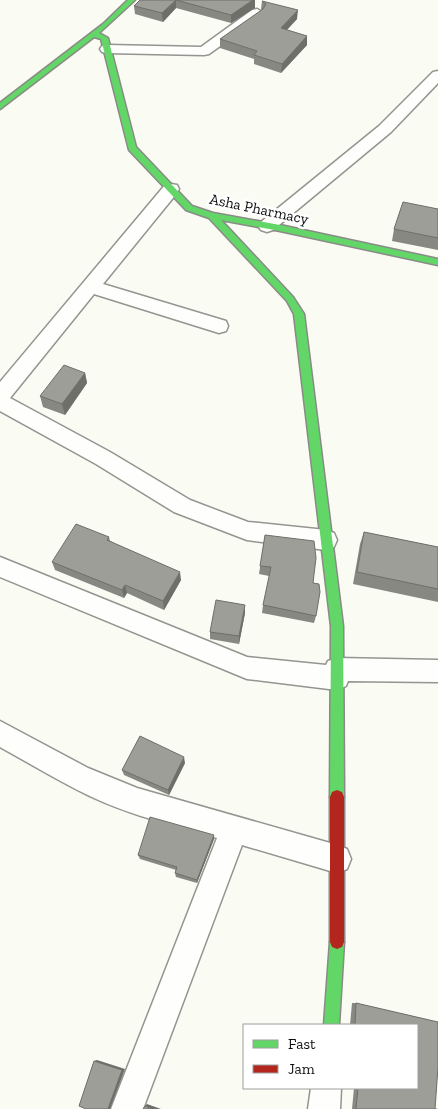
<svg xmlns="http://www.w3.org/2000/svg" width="438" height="1109" viewBox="0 0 438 1109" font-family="'Zilla Slab',serif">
<rect width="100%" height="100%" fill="#fafbf2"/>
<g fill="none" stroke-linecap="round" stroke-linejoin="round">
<defs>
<path id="street" d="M257,9L264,13L262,16L209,54L204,55L107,53L102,52L100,49L102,46L107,45L201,47L252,10Z
M438,71V83L391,132L273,230L267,232L261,230L258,226L261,222L379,126L433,72Z
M171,184L177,185L179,189L177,193L103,284L226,321L228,326L226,331L219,333L94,294L10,398L110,452L190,500L248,522L326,530L334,533L337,540L334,547L326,550L247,540L174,512L96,464L0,411V382L165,185Z
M0,557L247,657L326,665L328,661L337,658L438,660V682L348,681L346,686L337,690L247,679L0,577Z
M0,721L88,768L137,788L337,845L347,849L351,859L347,869L337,873L242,845L143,1109H111L217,838C176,826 133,816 94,798C62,783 31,764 0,747Z
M311,1088H341L340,1109H308Z"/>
<path id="fast" d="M128,0H135L99,33L108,38L136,147L192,206L213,213L280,225L438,259V265L280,231L221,220L293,297L304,314L343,626L344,797L342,802L337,804L332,802L330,797L331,626L294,314L287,301L209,218L186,210L129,150L101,39L94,37L0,109V103L103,24Z
M337,935L342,937L344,942L339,1025H324L330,942L332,937Z"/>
<path id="jam" d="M337,790L342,792L344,797V942L342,947L337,949L332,947L330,942V797L332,792Z"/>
</defs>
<use href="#street" stroke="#949490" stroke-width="3"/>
<use href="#fast" stroke="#8a8b87" stroke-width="3"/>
<use href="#jam" stroke="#8a8b87" stroke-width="3"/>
<use href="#street" fill="#fefefd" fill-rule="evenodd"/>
<use href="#fast" fill="#63d668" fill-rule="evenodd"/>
<use href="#jam" fill="#b3261e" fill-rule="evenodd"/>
</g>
<path fill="#888883" d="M140,0H255V8L231,23L176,8L163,22L135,14L134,6Z
M262,1L297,19L287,30L307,36V45L281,73L254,64V59L220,48V39L262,10L261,9Z
M438,209V250L392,241L394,229Z
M85,373L87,383L65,415L43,407L40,396Z
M364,532L438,547V602L353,584L360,544Z
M265,535L313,583L316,616L314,623L262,613L263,605L269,576L259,574Z
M109,537L110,541L181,580L164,610L127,593L124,598L55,570L52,562Z
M245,613L239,644L210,639V632Z
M185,763L169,795L124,775L122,770Z
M214,839L197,883L176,877L175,873L176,870L140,859L138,855Z
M352,1003H356L438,1022V1067L435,1108L438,1109H352L354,1088H417V1025H350Z"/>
<path fill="#6f6f6a" d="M176,0V8L163,22L162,13Z
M253,0H255V8L231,23V15Z
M298,10L297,19L280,37L281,28Z
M307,36V45L281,73L282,64Z
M85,373L87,383L65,415L62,404Z
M180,572L181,580L164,610L163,601Z
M125,585L127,593L124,598L122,590Z
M245,605V613L239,644V636Z
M184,757L185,763L169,795L168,790Z
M214,835V839L197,883V880Z
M97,1060L125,1069L110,1109H108L94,1061Z
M147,1104L161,1109H152L145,1106Z"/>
<path fill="#9e9e98" stroke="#6f6f6a" d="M140,0H176L162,13L134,6Z
M176,0H253L231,15Z
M262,1L298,10L281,28L307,36L282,64L254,55L257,51L220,39L263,9L266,4Z
M403,202L438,209V238L394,229Z
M64,365L85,373L62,404L40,396Z
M76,524L109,537L107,540L180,572L163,601L125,585L122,590L52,562Z
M364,532L438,547V589L357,572Z
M265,535L314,541L316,558L313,583L319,584L320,592L316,616L263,605L271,567L260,566Z
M216,600L245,605L239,636L210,632Z
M140,736L184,757L168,790L122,770Z
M150,817L214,835L197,880L175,873L177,867L138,855Z
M356,1003L438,1022V1067L435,1109H356L358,1088H417V1025H355Z
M94,1061L122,1070L108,1109H86L79,1106Z
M145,1106L152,1109H143Z"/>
<g text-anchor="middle" stroke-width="5" stroke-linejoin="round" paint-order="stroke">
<g font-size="15" fill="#0d0d0d" stroke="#fff">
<text transform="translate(259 209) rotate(12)" y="5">Asha Pharmacy</text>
</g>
</g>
<rect x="243" y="1024" width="175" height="65" fill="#ffffff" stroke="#9e9e9e"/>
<rect x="253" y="1040" width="25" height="8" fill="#63d668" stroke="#9e9e9e"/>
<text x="288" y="1049" font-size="15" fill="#0d0d0d">Fast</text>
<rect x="253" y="1065" width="25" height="8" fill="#b3261e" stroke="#9e9e9e"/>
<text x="288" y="1074" font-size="15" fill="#0d0d0d">Jam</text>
</svg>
